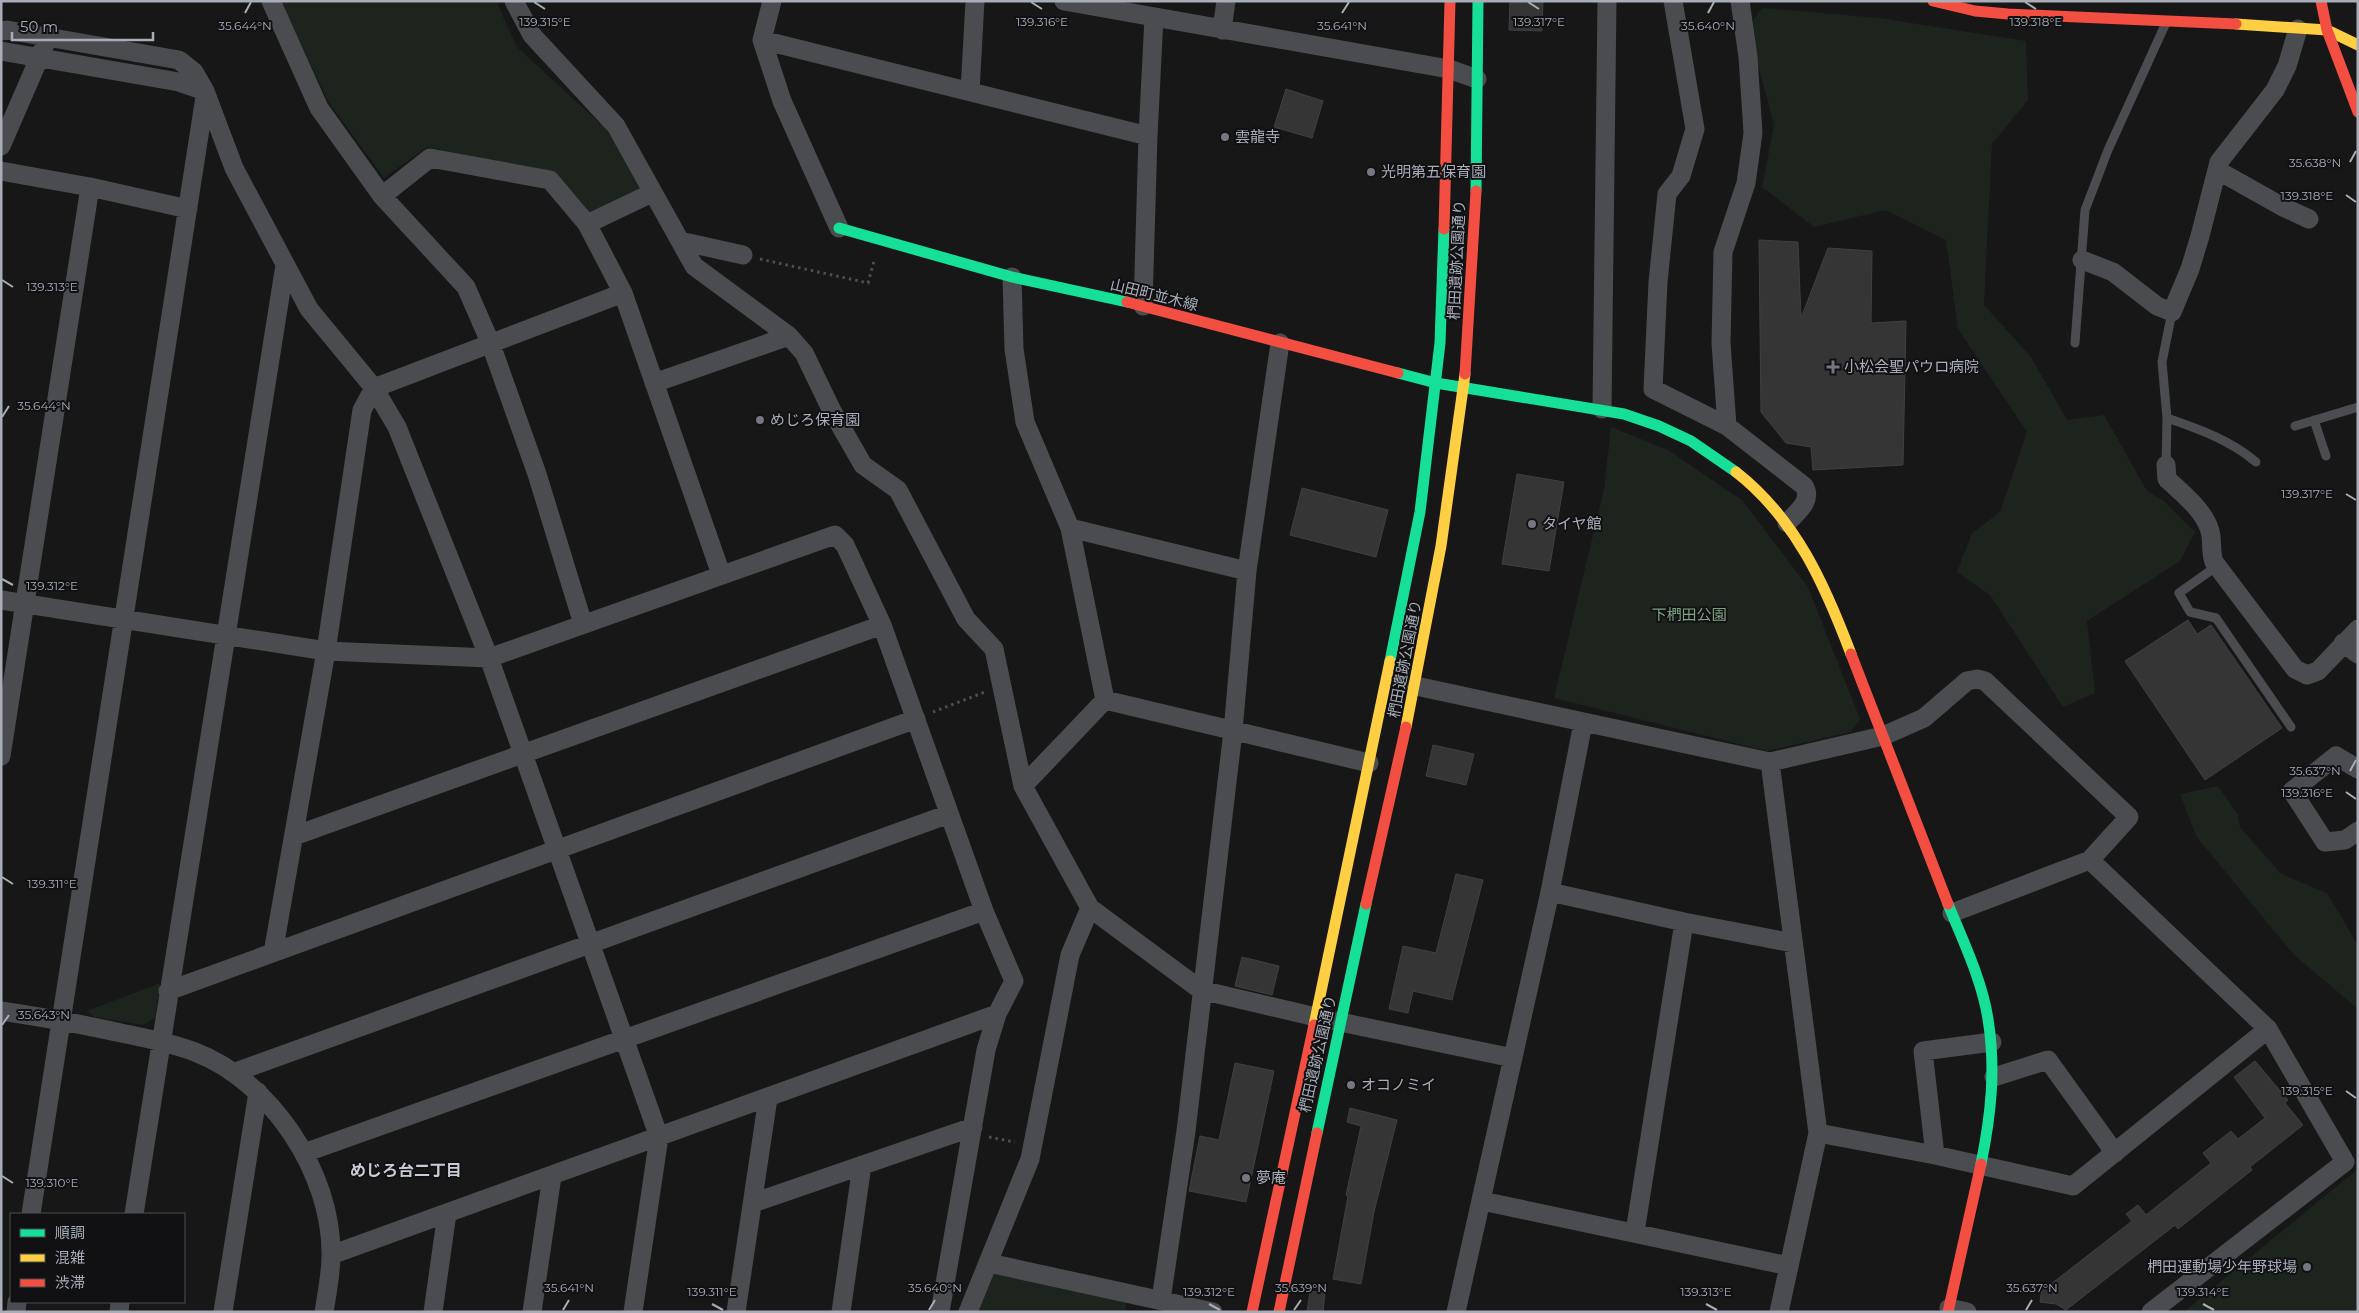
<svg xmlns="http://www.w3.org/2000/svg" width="2359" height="1313" viewBox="0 0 2359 1313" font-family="Montserrat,'Noto Sans JP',sans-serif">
<rect width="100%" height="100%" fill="#171717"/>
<path fill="#1d241e" d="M280,1H496L517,47L606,129L643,190L588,216L552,174L427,147L384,178L329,103Z
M1762,8L1879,18L2026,41L2028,100L1992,144L1984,305L2031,357L2067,420L2104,415L2147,491L2164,501L2195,532L2180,561L2087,621L2095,693L2063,707L1990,595L1957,572L1972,533L2000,512L2027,432L1958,329L1946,240L1886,210L1814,227L1762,187L1774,125L1748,27Z
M1611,427L1668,450L1743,501L1808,587L1860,719L1851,732L1767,751L1554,698L1604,489Z
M2218,786L2238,815L2240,827L2280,873L2328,894L2358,946V1009L2294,955L2196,836L2180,794Z
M160,983L155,1018L143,1025L94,1017L87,1011Z
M2358,1169V1312H2184L2343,1181Z
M989,1263L1128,1294L1125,1312H968Z"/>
<path fill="#353536" stroke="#3f4043" d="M1510,1H1543L1542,31L1509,30Z
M1286,89L1323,101L1312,138L1274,127Z
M1759,240L1798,242L1801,318L1828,248L1872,251L1871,323L1906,321L1903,465L1813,470L1811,447L1786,443L1761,412Z
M1517,474L1564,482L1549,571L1502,564Z
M1302,488L1388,510L1376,557L1290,535Z
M2188,620L2197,634L2211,625L2282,728L2205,780L2125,661Z
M1433,745L1474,754L1466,785L1426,776Z
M1456,874L1483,880L1452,1000L1413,991L1408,1013L1389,1009L1403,946L1436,953Z
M1242,957L1279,966L1272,995L1235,986Z
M2255,1061L2288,1100L2285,1103L2303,1125L2250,1167L2252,1170L2178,1229L2175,1225L2066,1310L2056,1304L2040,1302L2042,1287L2046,1288L2132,1221L2126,1214L2138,1205L2146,1215L2211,1163L2203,1153L2231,1131L2238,1139L2265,1118L2234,1077Z
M1235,1063L1274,1071L1246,1202L1189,1191L1200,1136L1219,1140Z
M1350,1108L1397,1120L1374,1212L1361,1284L1333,1279L1348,1196L1346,1195L1361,1126L1347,1122Z
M1310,1291L1325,1293L1323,1312H1307Z"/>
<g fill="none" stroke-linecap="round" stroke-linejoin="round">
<path stroke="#4d4e52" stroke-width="3" stroke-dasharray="2.5 4" stroke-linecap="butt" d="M760,259L868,283L874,261
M933,712L985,692
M989,1137L1015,1142"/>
<path stroke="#4b4c50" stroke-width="9" d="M2075,343L2085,210L2108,150L2165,25
M2167,418C2199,429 2230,440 2256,462
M2314,420L2326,456
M2295,426L2358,407
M2166,465L2167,418L2162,362L2172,312
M2217,566L2179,593L2190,612L2216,618L2291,727"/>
<path stroke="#4b4c50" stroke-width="19" d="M271,1L319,108L382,196L466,287L490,342L537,474L583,624
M514,1L532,35L616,126L694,266L789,336L804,353L832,411L863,465L898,490L966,619L994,649L1023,786L1090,908L1201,990L1316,1017L1513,1058
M772,1L762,40L782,101L839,228
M1064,1L1449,69L1477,79
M1673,1L1695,129L1681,176L1667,194L1658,282L1653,389L1727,426
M1740,1L1748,57L1753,133L1746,183L1723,252L1721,343L1727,426L1804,486C1813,501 1797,512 1787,523
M1222,30L1226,1
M1,31L7,30L179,60L194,72L205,91L234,168L309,309L374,388L397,427L489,658L659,1137L633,1312
M762,40L1148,136L1143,306
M1,51L179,82L205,91
M970,91L975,1
M1148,136L1154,17
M1,146L44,47
M2217,170L2283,207L2309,219
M1,171L90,187L188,209
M382,196L430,158L550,180L587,224L623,293L721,574
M587,224L652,193
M680,241L743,255
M2082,260L2113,272L2157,306L2172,312L2190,269L2200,236L2219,162L2275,90L2287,66L2298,29
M1012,277L1014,349L1025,422L1070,528L1105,700L1369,763
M654,383L789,336
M1602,409L1607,1
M2166,465L2167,479C2182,493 2204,510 2210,531C2213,541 2210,551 2214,562L2295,669L2307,675L2318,671L2358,629
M1070,528L1247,571
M1,600L326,651L489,658L835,535L845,545L882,625L984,911L1014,981L997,1014L986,1050L940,1312
M2343,643L2358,654
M1416,686L1770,762L1883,736L1924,718L1967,681L1977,679L1985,681L2129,817L2090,860
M1,756L90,187
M1770,762L1818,1133L1779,1312
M2358,769L2336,756L2292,791L2325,842L2345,840L2358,831
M1023,786L1105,700
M294,836L882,625
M1550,892L1684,922L1793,943
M1952,913L2090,860L2268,1029L2345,1162L2151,1312
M273,953L326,651L362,410L374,388L623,293
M168,991L916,719
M1,1011C41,1017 81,1024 121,1033C146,1038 171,1043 195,1052C271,1081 332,1173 331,1255C331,1274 327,1293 324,1312
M233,1073L949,814
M1994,1077L2048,1060L2115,1153
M1818,1133L1935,1155L2073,1186L2268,1029
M304,1153L984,911
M1935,1155L1923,1051L1992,1042
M1482,1201L1789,1266
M753,1203L973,1127
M31,1214L205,97
M134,1214L285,265
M1635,1232L1684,922
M331,1255L997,1014
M989,1263L1213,1312
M1161,1300L1186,1131L1233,731L1247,571L1280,343
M1949,1308L1967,1312
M16,1312L17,1302
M119,1312L120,1302
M223,1312L258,1092
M433,1312L447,1213
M532,1312L552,1176
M736,1312L768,1098
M841,1312L862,1165
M968,1312L1030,1159L1070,955L1090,908
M1456,1312L1550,892L1583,723"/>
<path stroke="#16e098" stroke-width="11" d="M1476,191L1478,1
M839,228L1012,277L1127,302
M1398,373L1436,383L1624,414L1659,426L1691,441L1736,472
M1390,661L1420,512L1440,343L1444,229
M1948,904C1963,941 1982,980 1988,1019C1996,1069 1991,1115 1981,1164
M1317,1133L1366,904"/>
<path stroke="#ffcf43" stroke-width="11" d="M2236,24L2327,30L2358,45
M1736,472C1796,519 1825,585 1851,654
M1406,727L1441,546L1465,374
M1314,1025L1390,661"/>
<path stroke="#f24e42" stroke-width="11" d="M1933,1L1975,11L2008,14L2236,24
M2321,1L2327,30L2358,112
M1444,229L1450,1
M1127,302L1398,373
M1465,374L1476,191
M1851,654L1948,904
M1366,904L1406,727
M1252,1312L1314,1025
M1279,1312L1317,1133
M1948,1312L1981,1164"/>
</g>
<path fill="none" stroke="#a8adb8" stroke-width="2" d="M534,2L545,9M1031,2L1042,9M1528,2L1539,9M2025,2L2036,9M245,13L251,2M1342,13L1349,2M1708,13L1714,2M2350,162L2356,151M2346,195L2356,202M2,280L13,287M2,417L9,406M2346,494L2356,500M2,579L13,585M2350,771L2356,760M2346,792L2356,799M2,877L13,884M2,1025L9,1015M2346,1091L2356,1098M2,1176L13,1183M712,1304L723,1310M1209,1304L1220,1310M1706,1304L1717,1310M2203,1304L2214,1310M563,1310L569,1300M929,1310L935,1300M1294,1310L1301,1300M2026,1310L2032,1300"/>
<g fill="#757880" stroke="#111113" stroke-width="2">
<circle cx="1225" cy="137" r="5"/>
<circle cx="1371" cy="172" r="5"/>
<path d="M1830.5 359.5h5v5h5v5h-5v5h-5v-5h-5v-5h5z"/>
<circle cx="760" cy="420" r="5"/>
<circle cx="1532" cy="524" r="5"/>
<circle cx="1351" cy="1085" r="5"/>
<circle cx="1246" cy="1178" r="5"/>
<circle cx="2307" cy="1267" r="5"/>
</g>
<g text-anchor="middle" stroke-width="4" stroke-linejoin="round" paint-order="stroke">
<g font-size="15" fill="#a8adb8" stroke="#111113" text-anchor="start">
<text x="1235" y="142">雲龍寺</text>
<text x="1381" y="177">光明第五保育園</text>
<text x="1844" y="372">小松会聖パウロ病院</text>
<text x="770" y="425">めじろ保育園</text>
<text x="1542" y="529">タイヤ館</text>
<text x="1361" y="1090">オコノミイ</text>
<text x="1256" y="1183">夢庵</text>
<text x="2297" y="1272" text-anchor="end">椚田運動場少年野球場</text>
</g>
<g font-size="15" fill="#a8adb8" stroke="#111113">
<text transform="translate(1457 260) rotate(-87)" y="5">椚田遺跡公園通り</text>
<text transform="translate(1154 295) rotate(14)" y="5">山田町並木線</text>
<text transform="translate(1405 659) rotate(-79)" y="5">椚田遺跡公園通り</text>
<text transform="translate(1318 1054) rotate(-77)" y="5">椚田遺跡公園通り</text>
</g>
<g font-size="15" fill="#7fa381" stroke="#111113">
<text x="1689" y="620">下椚田公園</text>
</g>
<g font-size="16" font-weight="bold" fill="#c9ccd4" stroke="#111113">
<text x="406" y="1176">めじろ台二丁目</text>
</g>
</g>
<g font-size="12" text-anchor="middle" fill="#a8adb8" stroke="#111113" stroke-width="4" stroke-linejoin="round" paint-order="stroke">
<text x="545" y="26">139.315°E</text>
<text x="1042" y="26">139.316°E</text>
<text x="1539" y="26">139.317°E</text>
<text x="2036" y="26">139.318°E</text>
<text x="245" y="30">35.644°N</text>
<text x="1342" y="30">35.641°N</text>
<text x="1708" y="30">35.640°N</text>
<text x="2315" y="167">35.638°N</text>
<text x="2307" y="200">139.318°E</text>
<text x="52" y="291">139.313°E</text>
<text x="44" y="410">35.644°N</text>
<text x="2307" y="498">139.317°E</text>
<text x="52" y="590">139.312°E</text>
<text x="2315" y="775">35.637°N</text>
<text x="2307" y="797">139.316°E</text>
<text x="52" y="888">139.311°E</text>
<text x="44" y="1019">35.643°N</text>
<text x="2307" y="1095">139.315°E</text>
<text x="52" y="1187">139.310°E</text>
<text x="569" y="1292">35.641°N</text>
<text x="935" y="1292">35.640°N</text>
<text x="1301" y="1292">35.639°N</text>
<text x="2032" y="1292">35.637°N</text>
<text x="712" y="1296">139.311°E</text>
<text x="1209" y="1296">139.312°E</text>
<text x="1706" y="1296">139.313°E</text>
<text x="2203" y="1296">139.314°E</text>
</g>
<rect width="2359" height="1313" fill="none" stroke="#a8adb8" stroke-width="5"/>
<rect x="10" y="1213" width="175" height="90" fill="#111113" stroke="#4d4f55"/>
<rect x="20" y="1229" width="25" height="8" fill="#16e098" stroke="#4d4f55"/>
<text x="55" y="1238" font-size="15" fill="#a8adb8">順調</text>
<rect x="20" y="1254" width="25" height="8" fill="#ffcf43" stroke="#4d4f55"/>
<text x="55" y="1263" font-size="15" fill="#a8adb8">混雑</text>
<rect x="20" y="1279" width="25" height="8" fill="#f24e42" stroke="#4d4f55"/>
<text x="55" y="1288" font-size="15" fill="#a8adb8">渋滞</text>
<path d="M12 32v8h141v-8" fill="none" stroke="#a8adb8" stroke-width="2.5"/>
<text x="20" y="32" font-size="15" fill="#a8adb8" stroke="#111113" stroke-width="4" paint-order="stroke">50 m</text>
</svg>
